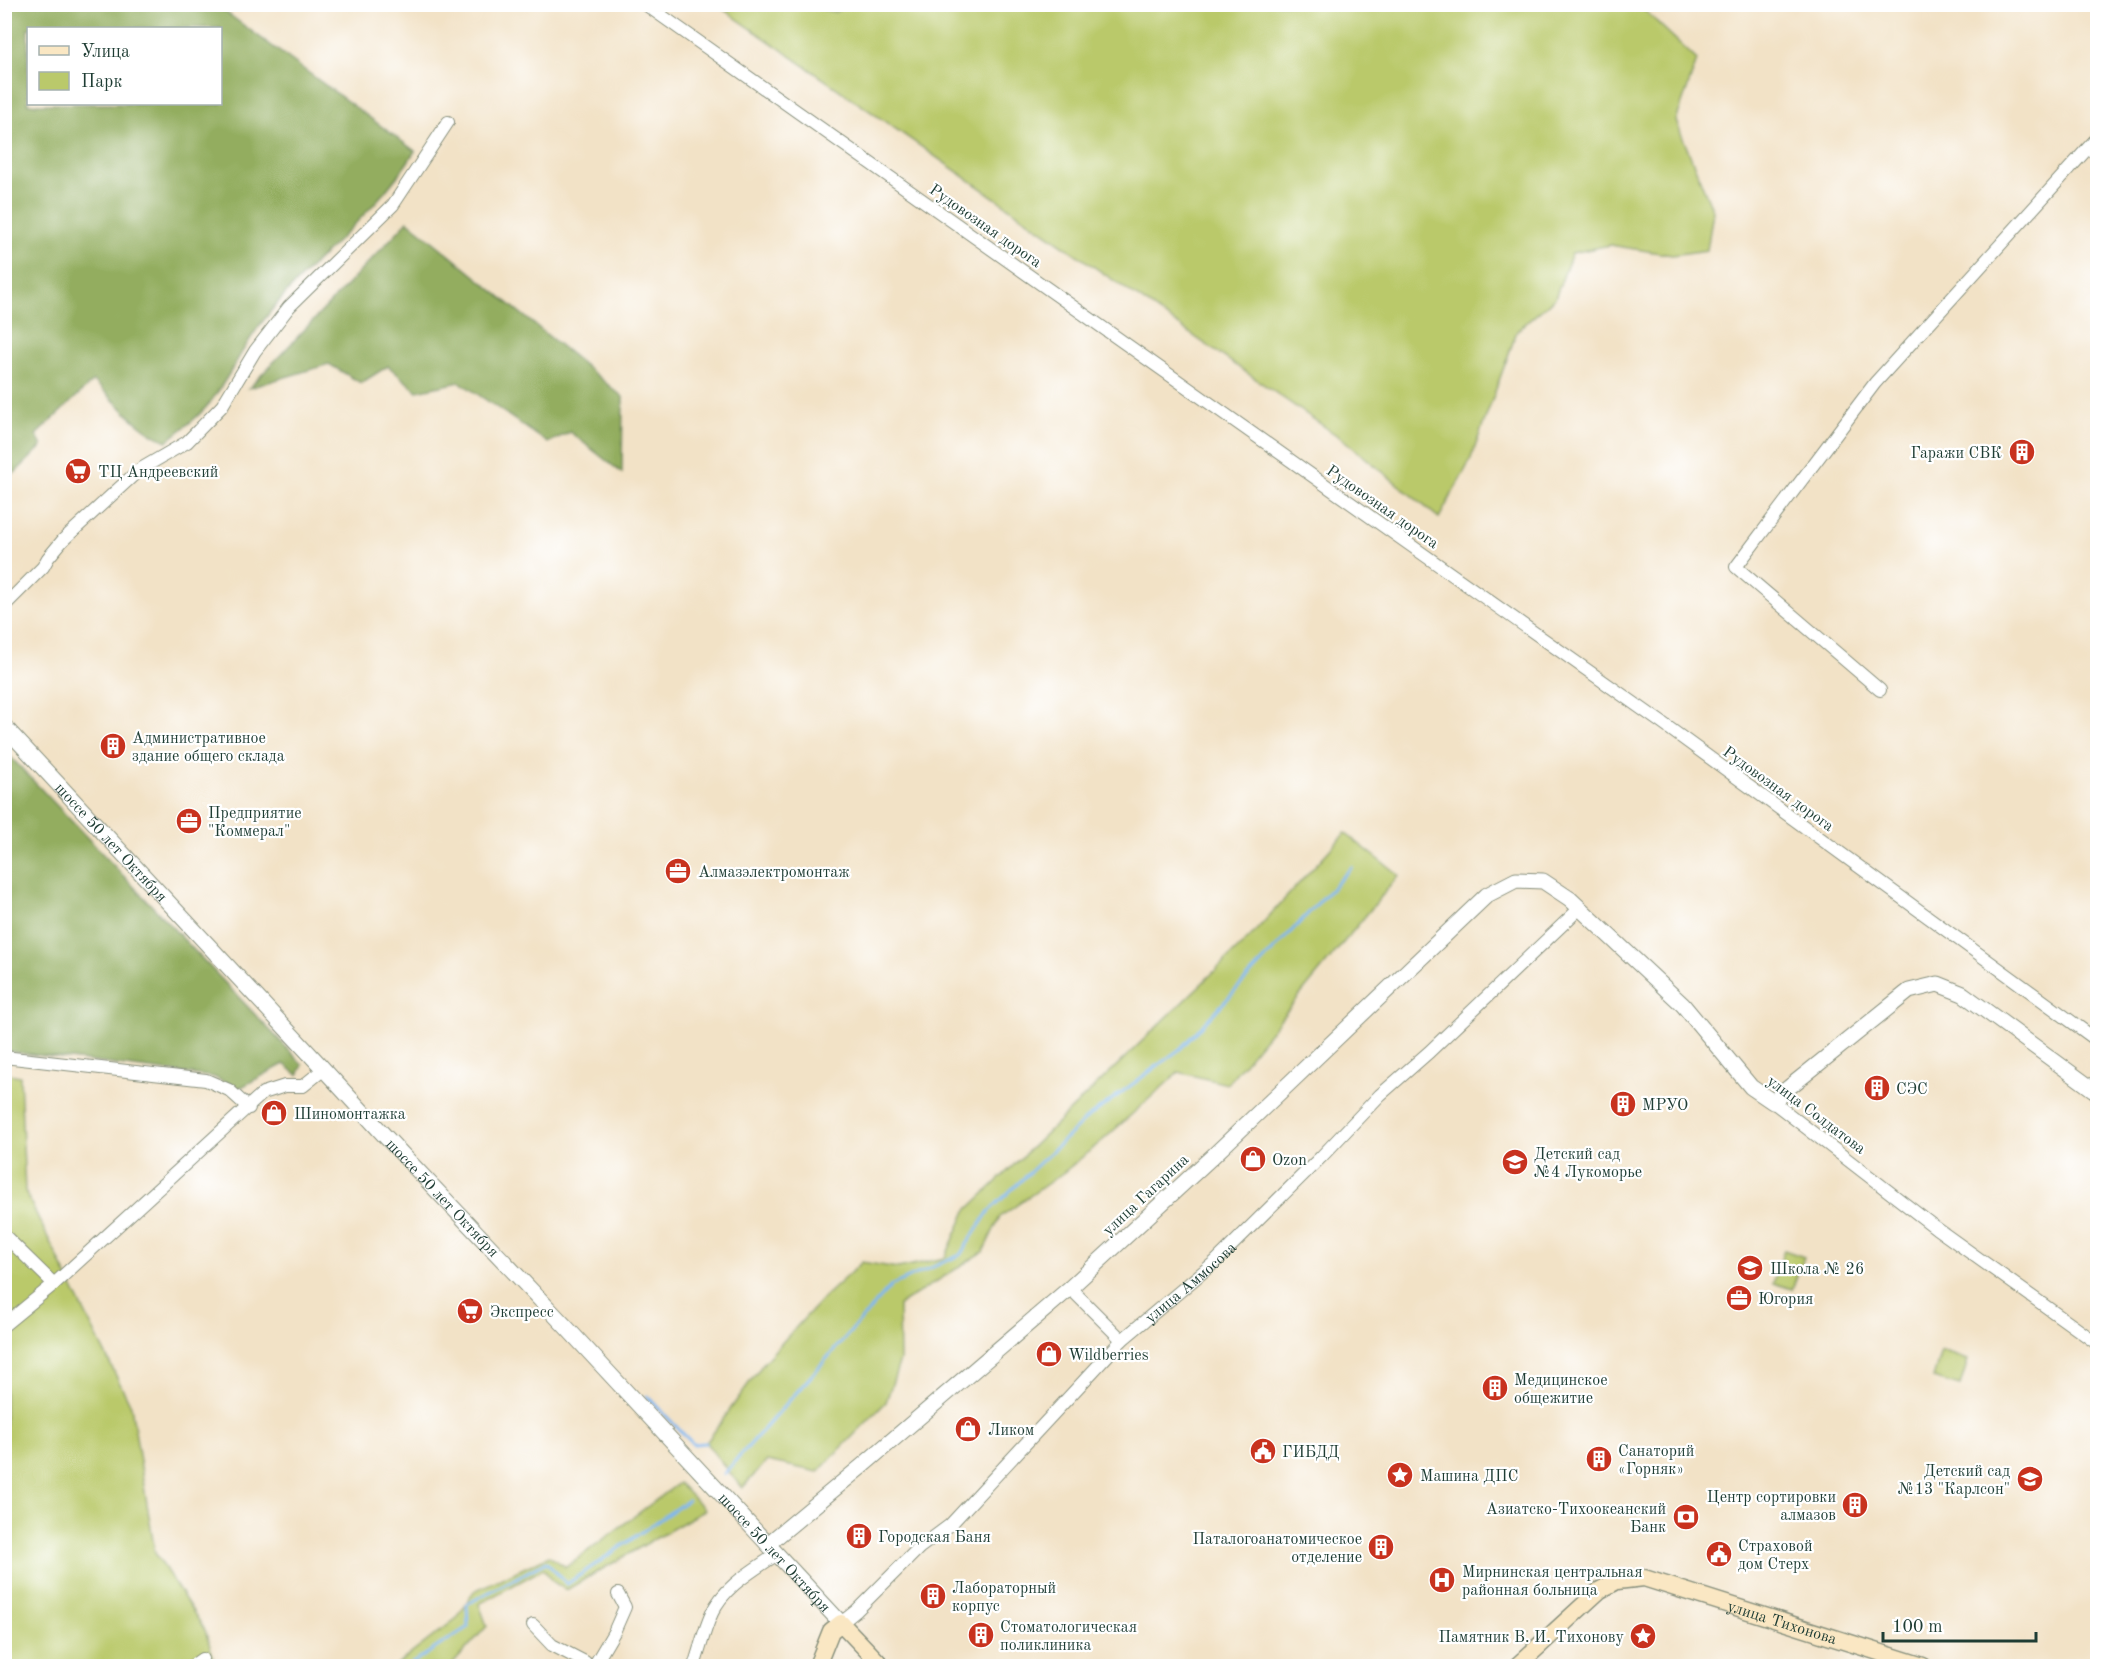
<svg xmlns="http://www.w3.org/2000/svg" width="2102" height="1671" viewBox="0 0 2102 1671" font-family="'Old Standard TT',serif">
<rect width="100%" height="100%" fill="#fff"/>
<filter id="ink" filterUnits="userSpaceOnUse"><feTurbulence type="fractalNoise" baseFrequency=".0167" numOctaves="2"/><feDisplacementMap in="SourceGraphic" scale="12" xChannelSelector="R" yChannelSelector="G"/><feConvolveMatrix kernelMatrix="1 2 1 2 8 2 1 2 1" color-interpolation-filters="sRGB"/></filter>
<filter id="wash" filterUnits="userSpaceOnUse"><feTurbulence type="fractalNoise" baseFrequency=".008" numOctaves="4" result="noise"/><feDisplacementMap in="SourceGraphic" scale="24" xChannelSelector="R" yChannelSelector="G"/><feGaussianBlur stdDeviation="1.35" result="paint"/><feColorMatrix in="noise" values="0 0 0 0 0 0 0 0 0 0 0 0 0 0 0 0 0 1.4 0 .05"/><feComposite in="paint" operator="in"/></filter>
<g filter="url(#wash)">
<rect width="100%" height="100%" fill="#f2e2c6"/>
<path fill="#bac96b" stroke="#6c8350" stroke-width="1.5" d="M849,4H1354L1363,10L1375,4L1639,5L1697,60L1676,121L1713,211L1707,250L1672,255L1610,245L1572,253L1555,298L1517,331L1470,461L1439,518L1345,441L717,5H801L835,12Z
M1345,833L1399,875L1227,1084L1179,1072L1102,1141L1064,1172L1000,1217L983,1252L899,1305L900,1360L886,1402L818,1472L767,1461L742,1488L706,1443L765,1361L824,1297L862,1262L898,1268L945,1258L966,1211L1250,937Z
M5,1073L20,1076L25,1191L131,1406L155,1553L205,1630L216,1666H5Z
M1784,1250L1804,1257L1792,1289L1773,1283Z
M1941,1351L1968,1360L1960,1386L1933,1378Z
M679,1483L705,1510L566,1590L555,1583L543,1569L479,1604L487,1626L451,1666H395L457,1618L474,1591L549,1556L566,1567Z"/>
<path fill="#93ad5f" stroke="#59754a" stroke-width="1.5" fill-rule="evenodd" d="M5,4L216,5L415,151C374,217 309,260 263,321C242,347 229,379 208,405C197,419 180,430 167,441C137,430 117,401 93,381L36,435L42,446L16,472L5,479ZM28,28H220V104H28Z
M408,221L623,397L622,473L570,432L548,443L460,382L417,391L388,366L361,383L329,364L249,388Z
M4,750L303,1065L298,1075L284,1064L238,1089L214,1077L5,1051Z"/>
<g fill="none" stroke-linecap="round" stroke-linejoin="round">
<path stroke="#7fb7ef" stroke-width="3" d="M647,1396L693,1444L706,1443
M724,1474L892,1285L960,1255L989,1211L1087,1118L1180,1049L1352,867
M408,1666L468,1627L467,1604L546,1562L567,1584L688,1500"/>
</g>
</g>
<g filter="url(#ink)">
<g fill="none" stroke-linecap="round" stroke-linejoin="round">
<defs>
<g id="minor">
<path d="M645,4L1662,723L2098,1041"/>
<path d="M4,606L43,567L48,558L63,540L139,470L187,442L222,406L255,351L289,307L393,205L448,122"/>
<path d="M1880,690L1736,567L1875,383L2098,137"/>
<path d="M4,1057L206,1080L229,1090L249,1108"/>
<path d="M1773,1102L1936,1228L2098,1344"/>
<path d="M4,1235L54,1284"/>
<path d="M1070,1288L1122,1340"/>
<path d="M4,1325L54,1284L263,1093L285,1086H303L324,1069"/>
<path id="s1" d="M841,1623L856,1611L919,1548L950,1525L1122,1340L1216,1261L1322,1156L1380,1095L1429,1052L1580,908"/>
<path d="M533,1625L552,1645L585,1662L588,1666"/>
<path d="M192,1666L202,1659"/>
<path d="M594,1666L614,1632L625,1607L618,1594"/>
<path d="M694,1666C700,1649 704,1630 712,1613C724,1586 754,1570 777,1554"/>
</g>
<g id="tertiary">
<path id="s2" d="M4,726L318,1063L384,1135L567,1328L841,1623"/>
<path d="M768,1544L862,1466L1070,1288L1213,1156L1487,895L1516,880L1543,881L1570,899L1683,1005L1751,1087L1773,1102L1787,1089L1909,991L1938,984L1963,994L2098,1093"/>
</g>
<g id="secondary">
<path d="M817,1666L831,1631L841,1623L882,1666"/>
<path id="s3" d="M1517,1666L1600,1590L1617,1581L1644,1578L1923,1666"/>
</g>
</defs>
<use href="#minor" stroke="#88907d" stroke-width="14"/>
<use href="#tertiary" stroke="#88907d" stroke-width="17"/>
<use href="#secondary" stroke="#88907d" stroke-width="19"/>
<use href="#minor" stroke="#fff" stroke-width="12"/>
<use href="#tertiary" stroke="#fff" stroke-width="15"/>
<use href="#secondary" stroke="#fae7c3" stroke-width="16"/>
</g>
</g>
<defs>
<symbol id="building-disc" viewBox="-11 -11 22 22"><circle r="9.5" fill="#c8321e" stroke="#fff"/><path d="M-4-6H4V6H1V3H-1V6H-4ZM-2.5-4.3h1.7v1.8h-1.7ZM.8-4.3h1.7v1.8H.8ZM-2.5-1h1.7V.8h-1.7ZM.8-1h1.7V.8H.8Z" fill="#fff"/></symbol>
<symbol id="supermarket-disc" viewBox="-11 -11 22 22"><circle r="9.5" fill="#c8321e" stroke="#fff"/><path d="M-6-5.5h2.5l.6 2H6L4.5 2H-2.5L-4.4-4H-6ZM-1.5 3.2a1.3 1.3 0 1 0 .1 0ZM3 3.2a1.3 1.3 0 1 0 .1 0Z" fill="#fff"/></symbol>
<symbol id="office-disc" viewBox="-11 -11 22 22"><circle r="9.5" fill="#c8321e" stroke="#fff"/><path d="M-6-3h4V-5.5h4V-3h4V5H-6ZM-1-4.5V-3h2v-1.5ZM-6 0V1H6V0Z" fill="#fff"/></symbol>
<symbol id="shop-disc" viewBox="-11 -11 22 22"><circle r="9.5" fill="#c8321e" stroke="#fff"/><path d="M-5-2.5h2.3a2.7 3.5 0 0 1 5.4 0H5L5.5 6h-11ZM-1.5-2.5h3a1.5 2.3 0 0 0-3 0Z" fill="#fff"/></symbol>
<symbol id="school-disc" viewBox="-11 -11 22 22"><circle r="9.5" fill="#c8321e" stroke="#fff"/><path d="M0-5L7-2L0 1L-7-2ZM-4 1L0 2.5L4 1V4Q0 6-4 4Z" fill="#fff"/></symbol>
<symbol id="civic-disc" viewBox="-11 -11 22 22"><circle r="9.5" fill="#c8321e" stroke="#fff"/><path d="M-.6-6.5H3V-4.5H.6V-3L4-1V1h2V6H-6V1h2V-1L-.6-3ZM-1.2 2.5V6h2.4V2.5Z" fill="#fff"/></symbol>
<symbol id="sight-disc" viewBox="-11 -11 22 22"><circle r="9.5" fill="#c8321e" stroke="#fff"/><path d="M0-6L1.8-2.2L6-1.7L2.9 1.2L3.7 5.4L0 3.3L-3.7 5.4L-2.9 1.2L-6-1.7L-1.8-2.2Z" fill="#fff"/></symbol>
<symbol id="bank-disc" viewBox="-11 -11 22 22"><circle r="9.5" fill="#c8321e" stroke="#fff"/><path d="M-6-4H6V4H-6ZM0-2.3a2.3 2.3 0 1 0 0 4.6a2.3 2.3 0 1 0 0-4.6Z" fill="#fff"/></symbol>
<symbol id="hospital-disc" viewBox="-11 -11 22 22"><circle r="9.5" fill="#c8321e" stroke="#fff"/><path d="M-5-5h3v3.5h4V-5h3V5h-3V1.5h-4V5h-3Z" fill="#fff"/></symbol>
</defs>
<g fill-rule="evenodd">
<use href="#building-disc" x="2007" y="437" width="30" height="30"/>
<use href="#supermarket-disc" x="63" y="456" width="30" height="30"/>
<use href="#building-disc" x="98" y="731" width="30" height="30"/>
<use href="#office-disc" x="174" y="806" width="30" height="30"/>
<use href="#office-disc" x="663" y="856" width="30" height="30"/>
<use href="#building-disc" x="1862" y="1073" width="30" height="30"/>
<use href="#building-disc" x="1608" y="1089" width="30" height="30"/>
<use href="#shop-disc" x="259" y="1098" width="30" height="30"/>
<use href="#shop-disc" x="1238" y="1144" width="30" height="30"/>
<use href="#school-disc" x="1500" y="1147" width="30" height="30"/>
<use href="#school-disc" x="1735" y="1253" width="30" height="30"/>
<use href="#office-disc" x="1724" y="1283" width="30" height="30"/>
<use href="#supermarket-disc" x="455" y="1296" width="30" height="30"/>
<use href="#shop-disc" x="1034" y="1339" width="30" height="30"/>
<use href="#building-disc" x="1480" y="1373" width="30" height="30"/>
<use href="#shop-disc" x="953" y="1414" width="30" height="30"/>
<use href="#civic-disc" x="1248" y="1436" width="30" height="30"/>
<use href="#building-disc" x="1584" y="1444" width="30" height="30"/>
<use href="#sight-disc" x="1385" y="1460" width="30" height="30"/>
<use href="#school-disc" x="2015" y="1464" width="30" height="30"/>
<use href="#building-disc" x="1840" y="1490" width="30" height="30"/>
<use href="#bank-disc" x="1671" y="1502" width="30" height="30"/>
<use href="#building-disc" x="844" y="1521" width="30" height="30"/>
<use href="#building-disc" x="1366" y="1532" width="30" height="30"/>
<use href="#civic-disc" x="1704" y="1539" width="30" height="30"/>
<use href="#hospital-disc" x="1427" y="1565" width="30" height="30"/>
<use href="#building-disc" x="918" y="1581" width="30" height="30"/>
<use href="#building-disc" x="966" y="1620" width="30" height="30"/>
<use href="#sight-disc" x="1628" y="1621" width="30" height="30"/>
</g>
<g text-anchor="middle" stroke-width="4.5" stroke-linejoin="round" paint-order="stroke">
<g font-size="16" fill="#1f3d34" stroke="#fff">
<text transform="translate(986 225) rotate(35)" y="6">Рудовозная дорога</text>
<text transform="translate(1383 506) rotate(35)" y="6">Рудовозная дорога</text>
<text transform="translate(1779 788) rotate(36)" y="6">Рудовозная дорога</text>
<text dy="6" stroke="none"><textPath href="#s2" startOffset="158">шоссе 50 лет Октября</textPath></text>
<text transform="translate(1817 1114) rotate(37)" y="6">улица Солдатова</text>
<text transform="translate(1145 1194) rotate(-43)" y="6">улица Гагарина</text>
<text dy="6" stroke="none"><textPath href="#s2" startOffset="644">шоссе 50 лет Октября</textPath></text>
<text dy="6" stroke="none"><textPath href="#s1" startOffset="489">улица Аммосова</textPath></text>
<text dy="6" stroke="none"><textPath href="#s2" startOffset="1130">шоссе 50 лет Октября</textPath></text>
<text dy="6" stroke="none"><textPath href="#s3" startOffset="304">улица Тихонова</textPath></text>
</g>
<g font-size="16" fill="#1f3d34" stroke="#fff" text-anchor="start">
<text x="2002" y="458" text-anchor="end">Гаражи СВК</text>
<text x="98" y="477">ТЦ Андреевский</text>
<text x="132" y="743">Административное<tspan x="132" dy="18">здание общего склада</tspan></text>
<text x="208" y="818">Предприятие<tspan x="208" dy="18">"Коммерал"</tspan></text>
<text x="698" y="877">Алмазэлектромонтаж</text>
<text x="1896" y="1094">СЭС</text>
<text x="1642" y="1110">МРУО</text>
<text x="294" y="1119">Шиномонтажка</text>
<text x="1534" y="1159">Детский сад<tspan x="1534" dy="18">№4 Лукоморье</tspan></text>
<text x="1272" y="1165">Ozon</text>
<text x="1770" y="1274">Школа № 26</text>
<text x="1758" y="1304">Югория</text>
<text x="490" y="1317">Экспресс</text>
<text x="1068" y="1360">Wildberries</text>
<text x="1514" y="1385">Медицинское<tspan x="1514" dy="18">общежитие</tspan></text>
<text x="988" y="1435">Ликом</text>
<text x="1618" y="1456">Санаторий<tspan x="1618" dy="18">«Горняк»</tspan></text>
<text x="1282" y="1457">ГИБДД</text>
<text x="2010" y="1476" text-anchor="end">Детский сад<tspan x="2010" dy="18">№13 "Карлсон"</tspan></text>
<text x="1420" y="1481">Машина ДПС</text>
<text x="1836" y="1502" text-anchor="end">Центр сортировки<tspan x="1836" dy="18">алмазов</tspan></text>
<text x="1666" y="1514" text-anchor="end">Азиатско-Тихоокеанский<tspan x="1666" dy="18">Банк</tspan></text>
<text x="878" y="1542">Городская Баня</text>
<text x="1362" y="1544" text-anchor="end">Паталогоанатомическое<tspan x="1362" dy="18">отделение</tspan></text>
<text x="1738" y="1551">Страховой<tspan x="1738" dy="18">дом Стерх</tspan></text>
<text x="1462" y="1577">Мирнинская центральная<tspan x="1462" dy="18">районная больница</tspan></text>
<text x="952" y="1593">Лабораторный<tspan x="952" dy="18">корпус</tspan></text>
<text x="1000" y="1632">Стоматологическая<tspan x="1000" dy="18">поликлиника</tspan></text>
<text x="1624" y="1642" text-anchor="end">Памятник В. И. Тихонову</text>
</g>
</g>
<rect width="2102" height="1671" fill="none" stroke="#fff" stroke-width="24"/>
<rect x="27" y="27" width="195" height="78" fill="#ffffff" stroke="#a5b1ae" stroke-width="1.5"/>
<rect x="39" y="46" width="30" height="9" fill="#fae7c3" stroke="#a5b1ae" stroke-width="1.5"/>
<text x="81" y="57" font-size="18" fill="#1f3d34">Улица</text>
<rect x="39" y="72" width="30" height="18" fill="#bac96b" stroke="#a5b1ae" stroke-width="1.5"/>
<text x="81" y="87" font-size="18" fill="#1f3d34">Парк</text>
<path d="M1883 1632v9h153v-9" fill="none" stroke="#1f3d34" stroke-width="3"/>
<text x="1892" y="1632" font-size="18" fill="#1f3d34" stroke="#ffffff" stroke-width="4.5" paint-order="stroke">100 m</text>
</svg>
